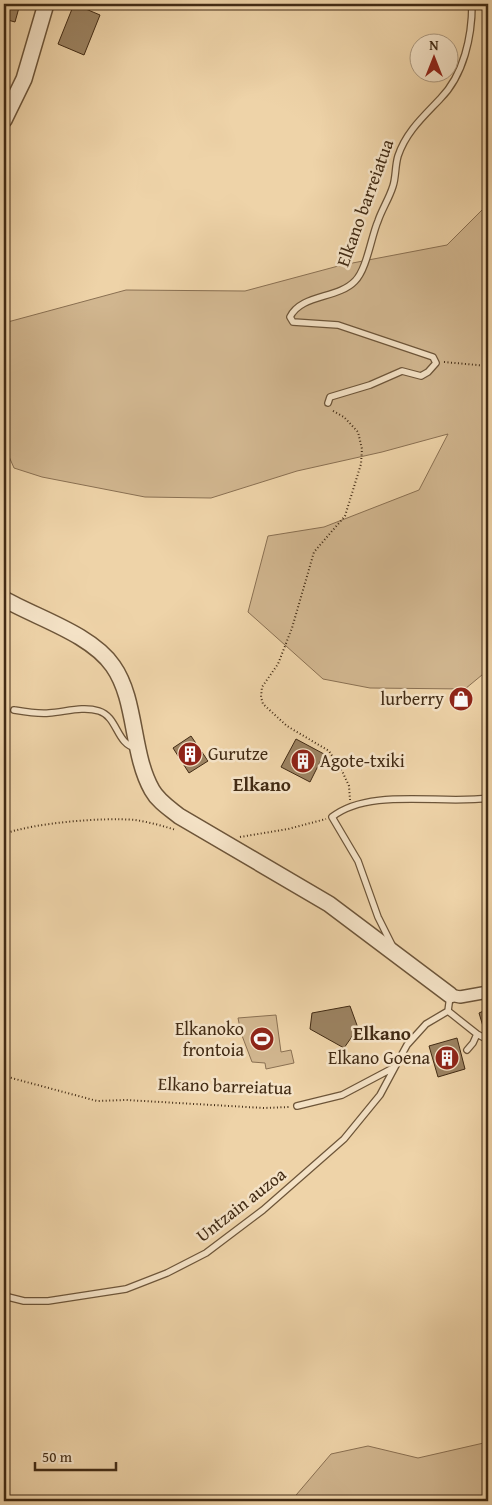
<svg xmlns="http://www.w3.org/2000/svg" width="492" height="1505" viewBox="0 0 492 1505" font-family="'Gentium Book Plus',serif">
<rect width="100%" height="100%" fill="#eed3a8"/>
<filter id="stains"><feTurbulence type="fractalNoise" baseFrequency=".004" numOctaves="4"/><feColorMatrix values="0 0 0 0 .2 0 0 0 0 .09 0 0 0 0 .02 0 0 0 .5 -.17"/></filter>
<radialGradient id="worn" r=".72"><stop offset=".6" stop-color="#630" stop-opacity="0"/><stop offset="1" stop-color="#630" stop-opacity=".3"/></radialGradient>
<path fill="#d1b68f" stroke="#8a7052" d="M488,204V670L465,689L370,688L323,679L248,612L268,536L324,527L419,490L448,434L382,452L297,471L211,498L145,497L42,477L14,468L4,445V323L126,290L245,291L342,265L447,245Z
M276,1015L281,1052L291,1050L294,1063L266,1069L265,1063L252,1062L241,1033L238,1018Z
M488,1442V1501H291L331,1454L368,1446L418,1458Z"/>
<path fill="#9b8261" stroke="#422b14" d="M4,4H20L15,22L4,19Z
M74,4L100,15L84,55L58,44Z
M191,736L208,761L189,773L173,748Z
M296,739L324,754L310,782L281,767Z
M350,1006L358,1028L344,1048L310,1029L312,1013Z
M488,1009V1035L485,1033L479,1013Z
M457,1038L465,1069L438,1077L429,1046Z"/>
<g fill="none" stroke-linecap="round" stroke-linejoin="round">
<defs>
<path id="service" d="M328,403L330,397L370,385L402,371L421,376L428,372L436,363L433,357L338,325L293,322L290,317C301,294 338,299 355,281C367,269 371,237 378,221C382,209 389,199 393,186C396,177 395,166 398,156C406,132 423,117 440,99C464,75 472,36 472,4
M14,710C26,712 37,714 49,713C65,712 83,706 99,711C118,717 116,744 136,748
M392,945L378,917L358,861L332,817C370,787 443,805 488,798
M448,1011L477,1034L488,1040
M467,1050L473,1043L477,1034
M297,1106L342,1095L395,1067L407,1045L426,1024L448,1011L450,996
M4,1296L24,1301H48L126,1289L167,1273L206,1253L263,1210L344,1139L380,1095L395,1067"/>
<path id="minor" d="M450,995L460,997L488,992"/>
<path id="tertiary" d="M4,120L24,79L46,4
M4,599C37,618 91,634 113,666C137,700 131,753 152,790C158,801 169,808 179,816L329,904L450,995"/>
</defs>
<use href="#service" stroke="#6d5539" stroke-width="8"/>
<use href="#minor" stroke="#6d5539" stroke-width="14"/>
<use href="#tertiary" stroke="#6d5539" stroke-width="18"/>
<path stroke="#422b14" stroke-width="2" stroke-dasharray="1 2.5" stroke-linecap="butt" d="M444,362L488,366
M333,411L344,417L358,432L362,449L361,464L345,516L314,552L292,628L278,664L262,687L261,697L263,704L287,726L329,751L343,773L349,786L350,800
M4,834C33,823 103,817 135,820C149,822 163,826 176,830
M240,837L288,829L326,819
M4,1076L97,1101L126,1100L264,1108L290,1107"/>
<use href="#service" stroke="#f4e2c6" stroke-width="5.5"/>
<use href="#minor" stroke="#f4e2c6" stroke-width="11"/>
<use href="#tertiary" stroke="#f4e2c6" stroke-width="15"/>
</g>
<defs>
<symbol id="shop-disc" viewBox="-11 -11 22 22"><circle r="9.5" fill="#8f2418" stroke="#f4e2c6"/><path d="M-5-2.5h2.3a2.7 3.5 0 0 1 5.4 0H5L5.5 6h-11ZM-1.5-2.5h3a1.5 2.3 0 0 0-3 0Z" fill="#fff"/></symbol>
<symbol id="building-disc" viewBox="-11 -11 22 22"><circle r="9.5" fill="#8f2418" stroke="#f4e2c6"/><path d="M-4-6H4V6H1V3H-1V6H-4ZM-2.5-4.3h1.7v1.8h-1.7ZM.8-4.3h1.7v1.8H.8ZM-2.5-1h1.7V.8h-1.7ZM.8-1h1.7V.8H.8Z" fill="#fff"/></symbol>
<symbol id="stadium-disc" viewBox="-11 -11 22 22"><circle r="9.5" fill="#8f2418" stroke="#f4e2c6"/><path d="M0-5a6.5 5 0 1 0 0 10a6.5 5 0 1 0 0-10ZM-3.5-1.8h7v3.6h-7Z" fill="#fff"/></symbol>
</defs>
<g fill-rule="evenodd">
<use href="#shop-disc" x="447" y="685" width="28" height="28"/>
<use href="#building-disc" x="176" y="740" width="28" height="28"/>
<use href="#building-disc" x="289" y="747" width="28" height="28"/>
<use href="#stadium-disc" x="248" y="1025" width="28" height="28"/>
<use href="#building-disc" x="433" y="1044" width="28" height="28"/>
</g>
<g text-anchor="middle" stroke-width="5" stroke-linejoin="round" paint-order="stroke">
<g font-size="18" fill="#422b14" stroke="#f4e2c6">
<text transform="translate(365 203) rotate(-70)" y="6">Elkano barreiatua</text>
<text transform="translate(225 1086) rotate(2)" y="6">Elkano barreiatua</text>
<text transform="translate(241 1205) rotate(-38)" y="6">Untzain auzoa</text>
</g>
<g font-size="18" fill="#422b14" stroke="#f4e2c6" text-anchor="end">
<text x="444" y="705">lurberry</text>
<text x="208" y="760" text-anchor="start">Gurutze</text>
<text x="320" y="767" text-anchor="start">Agote-txiki</text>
<text x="244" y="1035">Elkanoko<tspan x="244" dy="21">frontoia</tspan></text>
<text x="430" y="1064">Elkano Goena</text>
</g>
<g font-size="19" font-weight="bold" fill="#422b14" stroke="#f4e2c6">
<text x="262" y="791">Elkano</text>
<text x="382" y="1040">Elkano</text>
</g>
</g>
<rect width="492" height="1505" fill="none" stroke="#eed3a8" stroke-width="20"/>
<rect x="5" y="5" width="482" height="1495" fill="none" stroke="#422b14" stroke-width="2.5"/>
<rect x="10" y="10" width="472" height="1485" fill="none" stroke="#422b14"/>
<g transform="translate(434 58)"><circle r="24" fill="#f4e2c6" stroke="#ad997f"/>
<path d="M0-4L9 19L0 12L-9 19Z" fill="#8f2418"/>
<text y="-8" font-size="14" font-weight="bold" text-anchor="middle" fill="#422b14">N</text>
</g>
<path d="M35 1462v8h81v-8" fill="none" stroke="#422b14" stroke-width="2.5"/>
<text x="42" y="1462" font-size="15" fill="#422b14" stroke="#f4e2c6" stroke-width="4" paint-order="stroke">50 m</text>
<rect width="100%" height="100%" filter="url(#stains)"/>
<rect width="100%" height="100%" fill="url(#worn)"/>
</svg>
